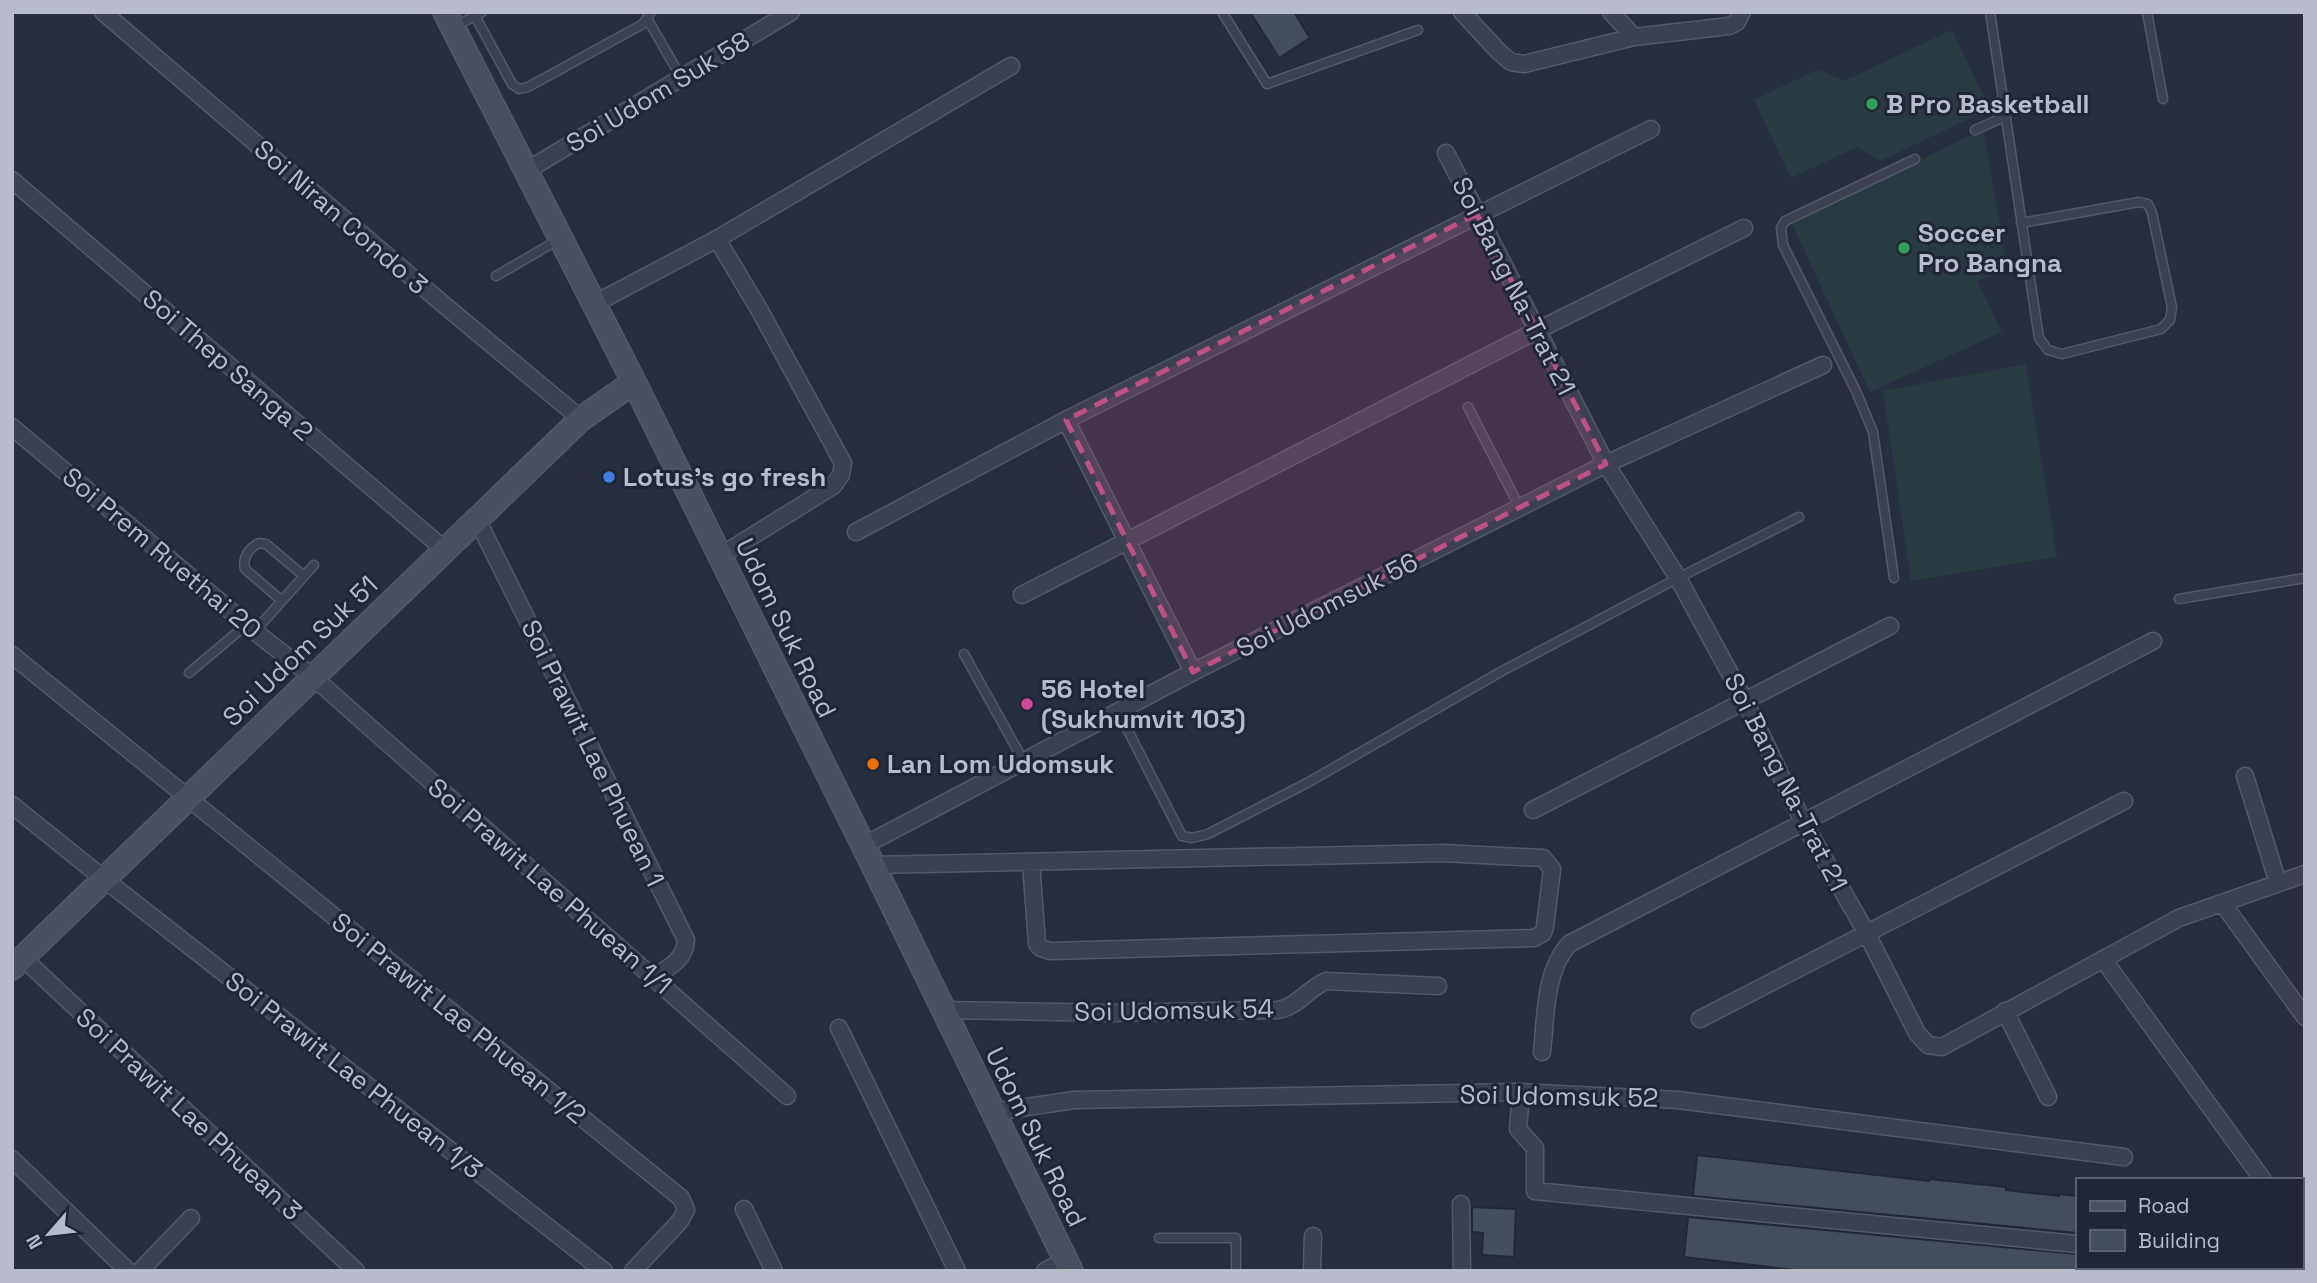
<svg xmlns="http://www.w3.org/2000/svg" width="2317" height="1283" viewBox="0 0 2317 1283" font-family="'Space Grotesk',sans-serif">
<rect width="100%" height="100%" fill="#272e40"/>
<path fill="#293b41" d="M1952,30L1990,109L1880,161L1857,147L1791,178L1754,100L1819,69L1844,81Z
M1983,129L2008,272L1977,280L2002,332L1870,392L1792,224Z
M2026,364L2057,557L1911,581L1883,391Z"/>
<path fill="#444c5f" stroke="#222837" stroke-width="2" d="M1250,12H1294L1310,38L1279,58Z
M1697,1155L1929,1181V1179L2006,1187V1190L2059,1196V1194L2077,1196V1233L1693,1196Z
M1472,1207L1516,1209L1514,1257L1482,1255L1483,1233L1472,1232Z
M1688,1217L2077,1254V1271H1803L1684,1257Z"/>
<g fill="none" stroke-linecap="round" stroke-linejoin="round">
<defs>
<path id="lane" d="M1222,12L1267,84L1418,30
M1990,12L2039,338L2048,350L2062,354L2161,329L2170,320L2172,307L2152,213L2148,204L2139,202L2021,223
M2147,12L2163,99
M475,16L512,84L519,89L528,87L643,24L651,12
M648,20L682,79
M454,27L482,12
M1975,130L2004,117
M496,276L558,240
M1468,407L1520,508
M1894,578L1873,432L1856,391L1783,245L1781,228L1785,221L1915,159
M2179,599L2305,578
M282,601L245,569C242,558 249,548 259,543L266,544L304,576
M255,631L314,565
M964,654L1023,760
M189,673L247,624
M1118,711L1182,836L1192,838L1208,834L1307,783L1504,670L1678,578L1799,517
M1159,1238H1236V1271"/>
<path id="street" d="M103,12L443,304L581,419
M1462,12L1500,53L1511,62L1524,64L1634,37L1729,26L1737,22L1742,12
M1611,12L1634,37
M1446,153L1606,464L1678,578L1745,701L1803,822L1866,932L1917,1033L1928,1045L1942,1047L2179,918L2305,874
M526,171L791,12
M12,180L445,550
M717,239L1011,66
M594,304L717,239L760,311L843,463L841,475L833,486L720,556
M1066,420L1651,129
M12,427L263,638L313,677L787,1096
M477,519L686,940C685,960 669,967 654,977
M856,532L1066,420L1193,672
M1022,595L1536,331L1744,228
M12,655L681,1198L686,1210L680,1221L633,1271
M2245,776L2278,883
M12,805L104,879L604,1271
M1533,810L1890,626
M863,846L1193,672L1606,464L1823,365
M873,865L1443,853L1543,858L1552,869L1545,927L1543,933L1534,938L1050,951L1041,948L1037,944L1031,862
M2223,904L2305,1017
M23,958L356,1271
M2103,959L2263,1180
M942,1010L1112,1013L1278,1010C1299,1006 1307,989 1326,981L1438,986
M2005,1011L2048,1097
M1700,1019L2124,801
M839,1028L957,1271
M1542,1052C1546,1017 1544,972 1569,944L2153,641
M1521,1092L1518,1129L1535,1148V1191L2077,1244
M993,1112L1074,1100L1521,1092L1678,1100L2124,1157
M12,1159L128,1271
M1461,1204L1462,1271
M744,1209L774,1271
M2301,1232L2305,1237
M140,1271L191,1218
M1045,1271L1066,1260
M1312,1271L1313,1236
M2143,1271L2144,1267"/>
<path id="secondary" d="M445,12L634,382L873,865L1071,1271
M12,968L581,419L634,382"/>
</defs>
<use href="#lane" stroke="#535967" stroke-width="11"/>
<use href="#street" stroke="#535967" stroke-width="19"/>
<use href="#secondary" stroke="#535967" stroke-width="26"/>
<use href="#lane" stroke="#3b4150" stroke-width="8"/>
<use href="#street" stroke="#3b4150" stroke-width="16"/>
<use href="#secondary" stroke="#4a4f63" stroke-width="23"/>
</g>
<path fill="#be5182" fill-opacity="0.2" stroke="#be5182" stroke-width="5" stroke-dasharray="14 9" stroke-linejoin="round" d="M1477,214L1606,464L1193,672L1066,420Z"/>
<g fill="#2e9e5b" stroke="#202635" stroke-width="2.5">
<circle cx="1872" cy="104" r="7"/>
<circle cx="1904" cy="248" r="7"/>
</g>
<circle fill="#3f7fe0" stroke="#202635" stroke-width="2.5" cx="609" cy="477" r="7"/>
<circle fill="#d1479c" stroke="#202635" stroke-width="2.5" cx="1027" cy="704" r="7"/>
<circle fill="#e8710a" stroke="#202635" stroke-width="2.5" cx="873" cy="764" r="7"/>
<g text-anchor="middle" stroke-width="6" stroke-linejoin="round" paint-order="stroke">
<g font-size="26" fill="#b8bcca" stroke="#202635">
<text transform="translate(658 92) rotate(-31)" y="9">Soi Udom Suk 58</text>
<text transform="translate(341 217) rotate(41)" y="9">Soi Niran Condo 3</text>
<text transform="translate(1514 286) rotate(63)" y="9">Soi Bang Na-Trat 21</text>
<text transform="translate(228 365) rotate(41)" y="9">Soi Thep Sanga 2</text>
<text transform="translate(162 553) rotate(40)" y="9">Soi Prem Ruethai 20</text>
<text transform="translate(1327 605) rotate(-27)" y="9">Soi Udomsuk 56</text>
<text transform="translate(786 628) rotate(64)" y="9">Udom Suk Road</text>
<text transform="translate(300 651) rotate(-44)" y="9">Soi Udom Suk 51</text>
<text transform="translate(593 753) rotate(64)" y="9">Soi Prawit Lae Phuean 1</text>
<text transform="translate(1786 782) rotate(63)" y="9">Soi Bang Na-Trat 21</text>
<text transform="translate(550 886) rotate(41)" y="9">Soi Prawit Lae Phuean 1/1</text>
<text transform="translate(1174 1010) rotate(-1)" y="9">Soi Udomsuk 54</text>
<text transform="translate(459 1018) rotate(39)" y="9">Soi Prawit Lae Phuean 1/2</text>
<text transform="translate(354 1075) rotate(38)" y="9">Soi Prawit Lae Phuean 1/3</text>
<text transform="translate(1559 1096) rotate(1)" y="9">Soi Udomsuk 52</text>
<text transform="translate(189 1114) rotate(43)" y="9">Soi Prawit Lae Phuean 3</text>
<text transform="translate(1036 1137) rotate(64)" y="9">Udom Suk Road</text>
</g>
<g font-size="26" font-weight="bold" fill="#b8bcca" stroke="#202635" text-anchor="start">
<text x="1886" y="113">B Pro Basketball</text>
<text x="1918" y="242">Soccer<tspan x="1918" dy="30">Pro Bangna</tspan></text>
<text x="623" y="486">Lotus's go fresh</text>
<text x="1041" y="698">56 Hotel<tspan x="1041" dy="30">(Sukhumvit 103)</tspan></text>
<text x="887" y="773">Lan Lom Udomsuk</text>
</g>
</g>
<rect width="2317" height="1283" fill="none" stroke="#b8bcca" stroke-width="28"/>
<rect x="2076" y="1178" width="228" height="91" fill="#202635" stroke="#5d6271" stroke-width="2"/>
<rect x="2090" y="1201" width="35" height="10" fill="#4a4f63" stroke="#5d6271" stroke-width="2"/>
<text x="2138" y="1213" font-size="21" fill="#b8bcca">Road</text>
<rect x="2090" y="1230" width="35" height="21" fill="#444c5f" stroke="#5d6271" stroke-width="2"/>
<text x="2138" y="1248" font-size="21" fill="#b8bcca">Building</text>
<g transform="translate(49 1234) rotate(242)" stroke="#202635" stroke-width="5" paint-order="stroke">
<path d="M0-5L12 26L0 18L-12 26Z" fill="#b8bcca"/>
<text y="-10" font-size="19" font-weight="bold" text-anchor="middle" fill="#b8bcca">N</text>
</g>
</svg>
